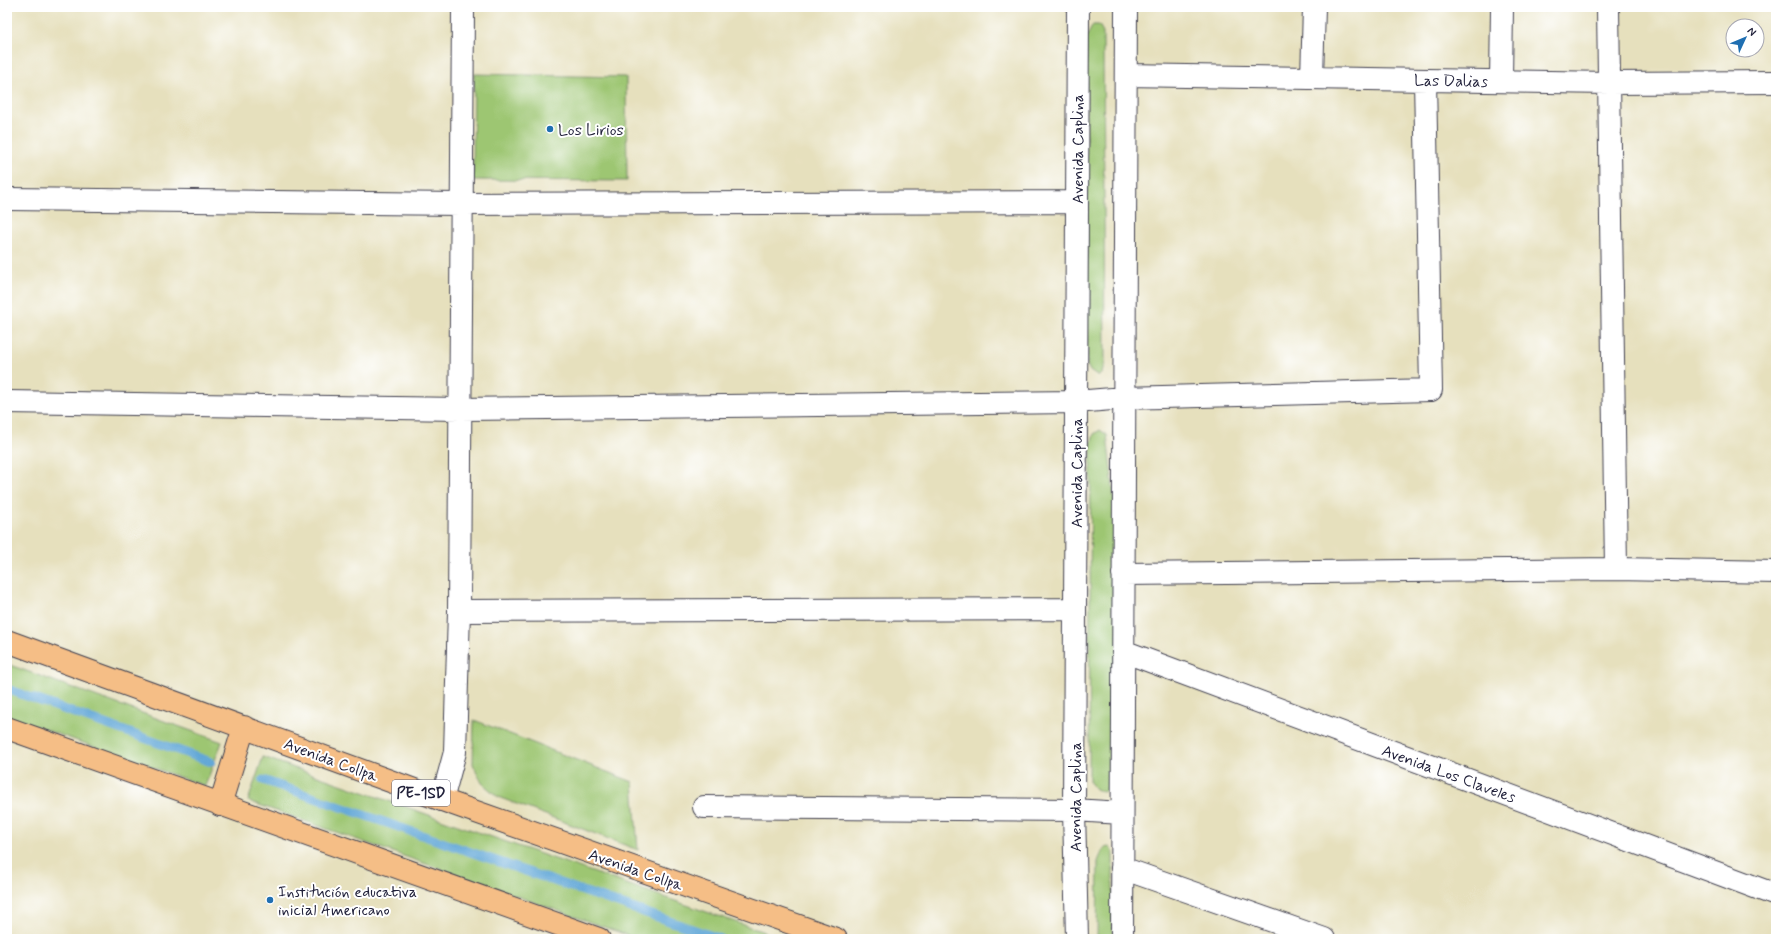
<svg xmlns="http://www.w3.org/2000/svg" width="1783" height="946" viewBox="0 0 1783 946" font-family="Mynerve,sans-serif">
<rect width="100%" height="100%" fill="#fff"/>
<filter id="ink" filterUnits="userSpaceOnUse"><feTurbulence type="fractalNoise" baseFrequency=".025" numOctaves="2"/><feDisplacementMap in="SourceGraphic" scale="8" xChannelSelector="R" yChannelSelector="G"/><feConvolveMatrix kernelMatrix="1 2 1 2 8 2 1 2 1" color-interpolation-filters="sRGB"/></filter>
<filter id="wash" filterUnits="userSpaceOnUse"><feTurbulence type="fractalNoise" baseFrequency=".012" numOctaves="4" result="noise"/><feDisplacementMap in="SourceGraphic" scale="16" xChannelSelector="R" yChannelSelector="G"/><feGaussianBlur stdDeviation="0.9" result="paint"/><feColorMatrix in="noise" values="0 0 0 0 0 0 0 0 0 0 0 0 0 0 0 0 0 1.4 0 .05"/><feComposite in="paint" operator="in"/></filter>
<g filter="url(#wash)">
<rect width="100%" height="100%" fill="#e6e0bd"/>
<path fill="#9dc672" stroke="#607456" d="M1093,25H1099L1103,32L1105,363L1101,374L1097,376L1090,371L1087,365L1086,38Z
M474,74L626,77L627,181L473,180Z
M1100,430L1107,435L1123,574L1113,777C1112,785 1111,789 1103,792L1095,789L1089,781L1091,444L1094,434Z
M7,664L222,742L205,786L7,716Z
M474,720L633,782L638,850L498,797L482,783L473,764Z
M263,757L784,939H638L248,801Z
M1109,847L1113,851V939H1097L1098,861L1104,848Z"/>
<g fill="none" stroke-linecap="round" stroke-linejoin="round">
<path stroke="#62a7d7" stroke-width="9" d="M7,689L211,762
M263,780L721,939"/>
</g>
</g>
<g filter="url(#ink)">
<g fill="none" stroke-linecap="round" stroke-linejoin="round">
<defs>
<path id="minor" d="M1608,7L1616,569
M1126,75L1609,83L1776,82
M1312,78L1314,7
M1501,81L1502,7
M7,199L461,204L1077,202
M7,402L460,409L1076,402L1124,398L1431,390L1425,80
M1123,574L1616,569L1776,572
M459,611L1075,609
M1123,651L1776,895
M442,800L455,752L459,611L463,7
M704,807L1074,810L1122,813
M1122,868L1324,939
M1077,939L1074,810L1078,7
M1122,939L1126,7"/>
<path id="highway" d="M7,641L442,800L836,939
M7,728L599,939
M220,805L244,727"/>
</defs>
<use href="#minor" stroke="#3f3e4e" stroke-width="24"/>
<use href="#highway" stroke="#3f3e4e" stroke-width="24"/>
<use href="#minor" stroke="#fff" stroke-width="22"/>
<use href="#highway" stroke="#f5be86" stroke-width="22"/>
</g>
</g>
<g fill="#1f6fb2" stroke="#fff" stroke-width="1.5">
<circle cx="550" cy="129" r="4"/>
<circle cx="270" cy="900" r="4"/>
</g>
<g text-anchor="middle" stroke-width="4" stroke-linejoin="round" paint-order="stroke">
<rect fill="#fff" stroke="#646476" stroke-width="1" x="392" y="780" width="58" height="26" rx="3"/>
<g font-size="15" font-weight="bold" fill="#22223b">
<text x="421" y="798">PE-1SD</text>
</g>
<g font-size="16" fill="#22223b" stroke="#fff">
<text transform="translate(1451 80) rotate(1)" y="6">Las Dalias</text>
<text transform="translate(1077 149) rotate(-90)" y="6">Avenida Caplina</text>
<text transform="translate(1076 473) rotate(-90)" y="6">Avenida Caplina</text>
<text transform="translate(331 759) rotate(20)" y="6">Avenida Collpa</text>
<text transform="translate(1449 773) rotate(20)" y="6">Avenida Los Claveles</text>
<text transform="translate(1075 797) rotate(-90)" y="6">Avenida Caplina</text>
<text transform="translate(636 869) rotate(19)" y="6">Avenida Collpa</text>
</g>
<g font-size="16" fill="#22223b" stroke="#fff" text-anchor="start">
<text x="558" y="135">Los Lirios</text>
<text x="278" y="897">Institución educativa<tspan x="278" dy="18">inicial Americano</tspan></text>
</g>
</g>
<rect width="1783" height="946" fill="none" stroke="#fff" stroke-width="24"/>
<g transform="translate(1745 38) rotate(46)"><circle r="19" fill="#ffffff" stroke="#a7a7b1"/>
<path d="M0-3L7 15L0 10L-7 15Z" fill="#1f6fb2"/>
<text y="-6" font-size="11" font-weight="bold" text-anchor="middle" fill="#22223b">N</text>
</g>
</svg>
